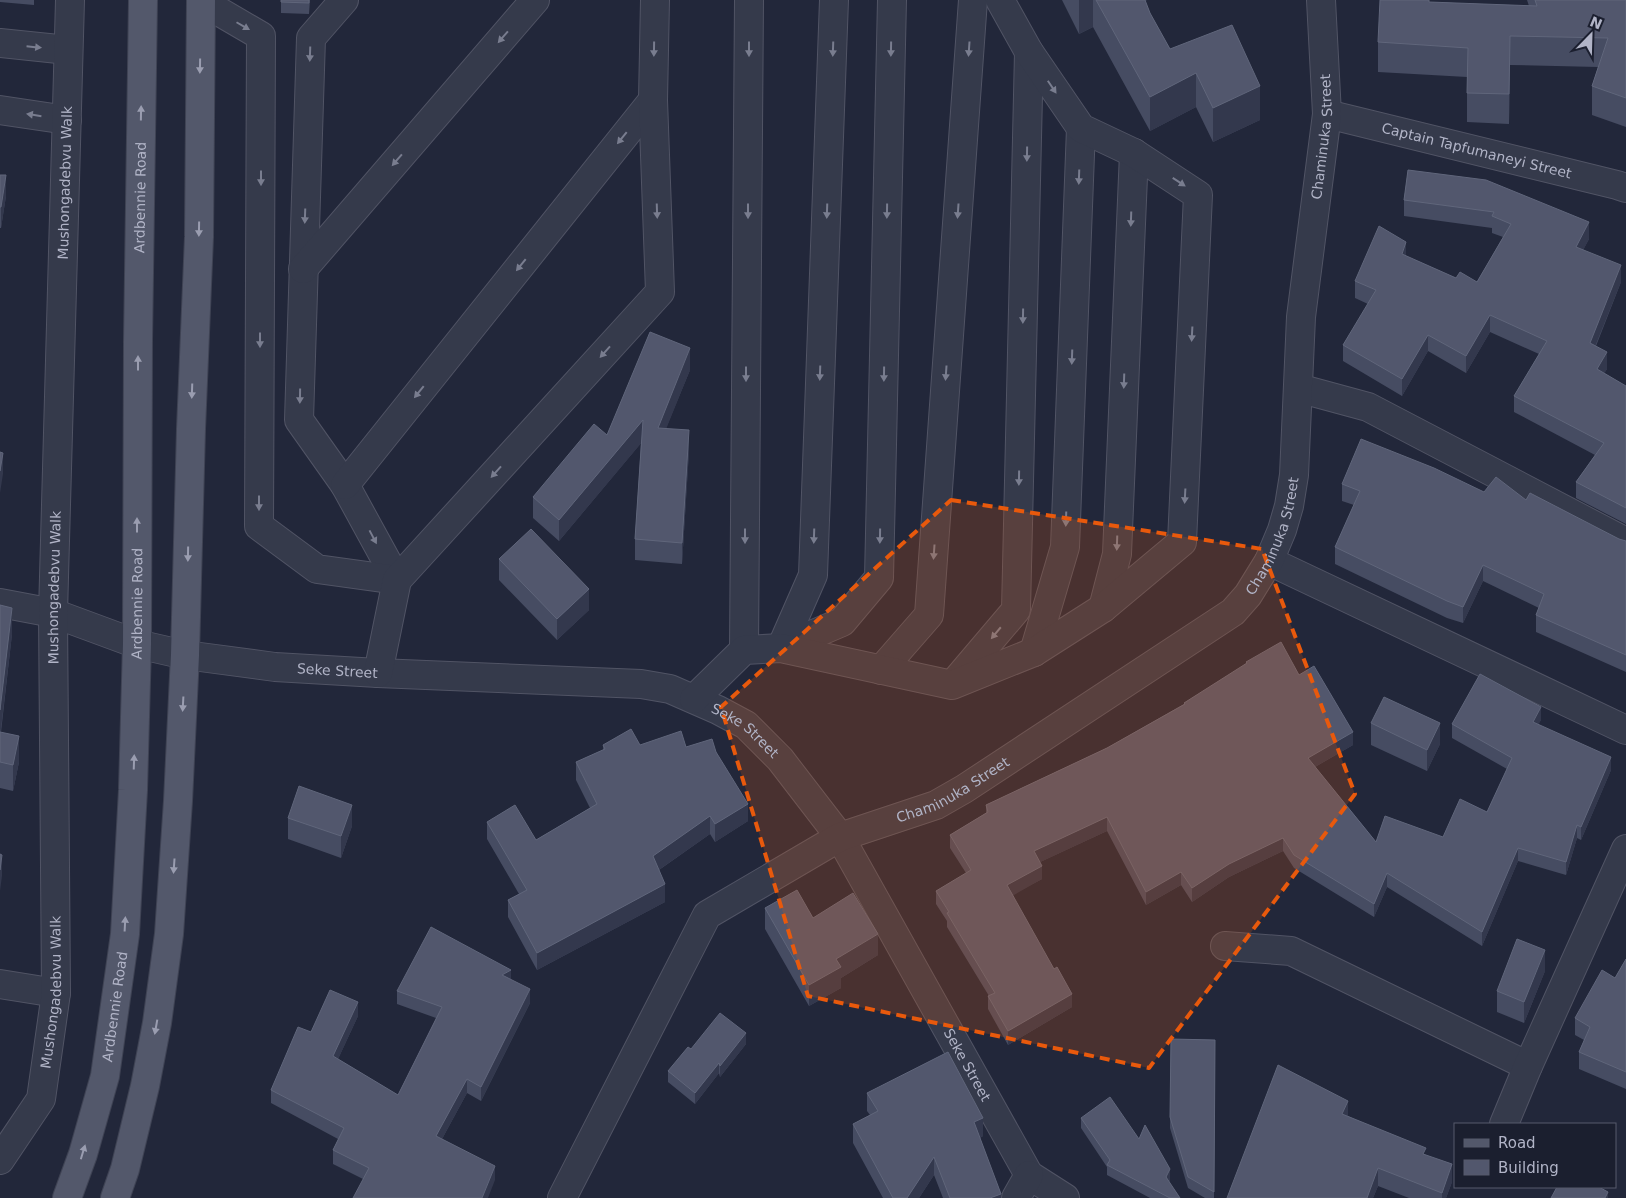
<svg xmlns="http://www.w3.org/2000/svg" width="1626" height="1198" viewBox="0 0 1626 1198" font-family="'DejaVu Sans',sans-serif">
<rect width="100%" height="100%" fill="#22273a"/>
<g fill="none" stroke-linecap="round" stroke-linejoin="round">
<defs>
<g id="minor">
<path d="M344,0L311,38L299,420L345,485L397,580"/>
<path d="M201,1L261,36L259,526L317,569L397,580"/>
<path d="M0,43L68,50"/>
<path d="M0,110L67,120"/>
<path id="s1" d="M1327,114L1617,185L1626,188"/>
<path d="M303,269L535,0"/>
<path d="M1298,388L1368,407L1626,542"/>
<path d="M345,485L653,100"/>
<path d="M1269,561L1626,730"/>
<path id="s2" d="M0,603L53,613L137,644L185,655L275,667L378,673L641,684L670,689L718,710L746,725L780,759L840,837L1029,1175L1065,1198"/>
<path d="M1103,608L1117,554L1134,153"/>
<path d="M781,648L842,622L879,578L892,0"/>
<path d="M781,648L813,575L834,0"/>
<path d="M744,650L749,0"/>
<path d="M1034,652L1065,547L1081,128"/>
<path d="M881,670L929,615L973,0"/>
<path d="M378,673L397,580L660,292L653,100L655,0"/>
<path d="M954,683L1016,610L1029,52"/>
<path d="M694,699L744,650L781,648L952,685L1034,652L1103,608L1182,542L1198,195L1134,153L1081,128L1029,52L1000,0"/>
<path d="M1225,946L1291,951L1528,1066"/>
<path d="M0,984L56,993"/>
<path d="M1504,1124L1528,1066L1626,849"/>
<path id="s3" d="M0,1160L41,1099L56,993L53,613L70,0"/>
<path id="s4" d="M562,1198L707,915L840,837L936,805L964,789L1233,612L1248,595L1269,561L1282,530L1289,506L1294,475L1301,317L1327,114L1321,0"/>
<path d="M1016,1198L1029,1175"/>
</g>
<g id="major">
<path id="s5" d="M67,1198L83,1154L105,1076L125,934L133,790L137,644L138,342L143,0"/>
<path d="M115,1198L125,1169L145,1086L157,1023L169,934L178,801L185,655L191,429L199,237L201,0"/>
</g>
</defs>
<use href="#minor" stroke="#515465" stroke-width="30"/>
<use href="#major" stroke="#3f4354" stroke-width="30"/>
<use href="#minor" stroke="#353a4b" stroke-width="28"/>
<use href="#major" stroke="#53586b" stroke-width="28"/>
</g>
<path fill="#464c62" d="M0,0H34V5L0,2Z
M281,0H310L309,14L281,13Z
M1062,0H1147L1145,1L1150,13L1170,49L1260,120L1213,142L1196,107L1150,131L1093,27L1079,34Z
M1527,0H1626V155V127L1592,115V86L1598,67L1510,65L1509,124L1467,122V77L1378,72V42L1430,2L1529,6Z
M1408,170L1589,239L1583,250L1621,282L1596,346L1607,369L1604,373L1626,386V524L1576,498V482L1595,455L1514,412V396L1539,354L1490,332L1466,373L1428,351L1402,396L1343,361V345L1368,304L1355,298V281L1406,256L1456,278L1477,282L1503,237L1492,233V228L1404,216V200Z
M0,175L6,196L1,228H0Z
M690,370L666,428L689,451L682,564L635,560V539L641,443L559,541L533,518V497L607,435Z
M1342,484L1484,492L1526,500L1619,539L1626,541V672L1536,632V615L1539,608L1483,581L1463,623L1447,618L1335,564V547L1354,505L1342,501Z
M499,559L589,610L557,640L499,580Z
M0,605L12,634L1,732L19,762L13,791L0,788Z
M1246,662L1299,675L1353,745L1315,767L1376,842L1443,837L1487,812L1507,769L1452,738V724L1541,720L1538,724L1611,770L1581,840L1577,838L1566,875L1518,861L1482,946L1387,887L1374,917L1294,868L1283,851L1229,877L1192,902L1181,885L1146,905L1107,831L1040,862L1042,879L1012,895L1072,1007L1008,1045L988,1009V996H989L947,927V921L936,904V891L966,873L950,848V835L986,813V805L1107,748L1184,704V703L1246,664Z
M1371,723L1440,744L1427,771L1371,745Z
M603,745H640L686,747L716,752L748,821L715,842L710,834L659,870L665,902L537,970L508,917V900L519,894L487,839V822L536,840L590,808L576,780V762L603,750Z
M288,818L352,826L341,858L288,839Z
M765,908L813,918L878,955L841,978V988L809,1006L765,929Z
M1626,959V1089L1579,1069V1052L1584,1040L1575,1035V1018L1615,978Z
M1545,971L1524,1023L1497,1012V991Z
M511,980L530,1003L481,1101L467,1093L442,1139L495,1180L363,1179L333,1164V1150L338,1139L271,1103V1090L311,1032L358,1016L338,1059L398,1095L436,1018L397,1004V991Z
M1171,1039L1215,1040L1214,1198H1205L1188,1188L1170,1128Z
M746,1044L720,1077L719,1073L695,1104L668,1082V1071L691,1049Z
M867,1093L983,1136L980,1138L1001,1198H943L934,1175L919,1198H883L853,1143V1124L870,1115L867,1111Z
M1348,1116L1426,1155L1452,1182L1446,1198H1409L1378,1186L1373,1198H1227Z
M1081,1118L1139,1139L1170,1180L1169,1182L1180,1198H1150L1107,1175V1167L1081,1128Z"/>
<path fill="#33384d" d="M1079,0H1093V27L1079,34Z
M1510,36V65L1509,124V94Z
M1196,73V107L1150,131V97Z
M1260,86V120L1213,142V108Z
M6,175V196L1,228V207Z
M1589,222V239L1576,264V247Z
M1406,242V258L1402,254Z
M1621,265V282L1590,359V343Z
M1490,315V332L1466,373V356Z
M1428,335V351L1402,396V379Z
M690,348V370L658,449V428Z
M1607,352V369L1597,386V369Z
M643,420V441L559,541V520Z
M689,430V451L682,564V543Z
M3,453V474L0,493V471Z
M1483,565V581L1463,623V607Z
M589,589V610L557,640V619Z
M12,608V634L0,737V710Z
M1541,707V720L1533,735V722Z
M1440,723V744L1427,771V750Z
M1353,732V745L1308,771V758Z
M19,736V762L13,791V765Z
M1611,757V770L1581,840V827Z
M748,804V821L715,842V824Z
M352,805V826L341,858V836Z
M710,816V834L653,874V856Z
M1107,817V831L1034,865V851Z
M1577,825V838L1566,875V862Z
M1283,838V851L1229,877L1192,902V888L1229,864Z
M1518,848V861L1482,946V932Z
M2,855V876L0,891V870Z
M1042,866V879L1007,899V885Z
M1181,872V885L1146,905V892Z
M1387,873V887L1374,917V904Z
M665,884V902L537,970V953Z
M878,934V955L841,978V988L809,1006V985L836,959Z
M1545,950V971L1524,1023V1002Z
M511,970V984L502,975Z
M530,989V1003L481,1101V1087Z
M1072,994V1007L1008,1045V1031Z
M358,1002V1016L333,1070V1056Z
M746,1033V1044L720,1077V1066Z
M719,1063V1073L695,1104V1093Z
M467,1079V1093L436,1150V1136Z
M1348,1101V1119L1342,1114Z
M983,1118V1136L974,1141V1122Z
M934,1157V1175L919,1198H907Z
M1452,1164V1182L1446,1198H1442V1193Z
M495,1166V1180L488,1198H482Z
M1378,1168V1186L1373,1198H1367Z
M1170,1169V1180L1166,1188V1177Z
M1608,1192V1198H1605Z
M1001,1194V1198H990Z"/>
<path fill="#52576d" stroke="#60667b" d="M281,0H309V3L281,2Z
M1096,0H1145L1150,13L1170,49L1232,25L1260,86L1213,108L1196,73L1150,97Z
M1380,0H1429V2L1537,6L1535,0H1626V98L1592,86L1608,38L1510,36L1509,94L1467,93L1468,48L1378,42Z
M1408,170L1486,180L1589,222L1576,247L1621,265L1590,343L1607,352L1597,369L1626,386V508L1576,482L1604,443L1514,396L1547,341L1490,315L1466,356L1428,335L1402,379L1343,345L1376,290L1355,281L1379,226L1406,242L1402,254L1456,278L1460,272L1477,282L1511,224L1492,216L1494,212L1404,200Z
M0,175H6L1,207H0Z
M650,332L690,348L658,428L689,430L682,543L635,539L643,420L559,520L533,497L594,424L607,435Z
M1361,439L1434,468L1484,492L1496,477L1526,500L1530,493L1619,539L1626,541V655L1536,615L1544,594L1483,565L1463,607L1447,601L1335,547L1360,491L1342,484Z
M0,452L3,453L0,471Z
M531,529L589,589L557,619L499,559Z
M0,605L12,608L0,710Z
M1281,642L1299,675L1314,666L1353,732L1308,758L1376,842L1385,816L1443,837L1460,799L1487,812L1512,758L1452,724L1480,674L1541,707L1533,722L1611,757L1581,827L1577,825L1566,862L1518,848L1482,932L1387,873L1374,904L1294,855L1283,838L1229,864L1192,888L1181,872L1146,892L1107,817L1034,851L1042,866L1007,885L1054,969L1057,967L1072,994L1008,1031L988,996L995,993L947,913L949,912L936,891L971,870L950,835L988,812L986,805L1107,748L1185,704L1184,703L1247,663L1246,662Z
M1384,697L1440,723L1427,750L1371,723Z
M631,729L640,745L681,731L686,747L712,739L716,752L748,804L715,824L710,816L653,856L665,884L537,953L508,900L527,890L487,822L515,805L536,840L597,804L576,762L605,749L603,745Z
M0,732L19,736L13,765L0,762Z
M299,786L352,805L341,836L288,818Z
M0,854L2,855L0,870Z
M797,890L813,918L853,893L878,934L836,959L841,967L809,985L765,908Z
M431,927L511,970L502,975L530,989L481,1087L467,1079L436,1136L495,1166L482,1198H353L369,1168L333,1150L344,1128L271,1090L298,1027L311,1032L330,990L358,1002L333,1056L398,1095L442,1007L397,991Z
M1517,939L1545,950L1524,1002L1497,991Z
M1626,959V1072L1579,1052L1590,1027L1575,1018L1602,970L1615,978Z
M720,1013L746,1033L720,1066L719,1063L695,1093L668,1071L688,1047L691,1049Z
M1171,1039L1215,1040L1214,1192L1188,1177L1170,1117Z
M948,1052L983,1118L974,1122L1001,1194L990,1198H950L934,1157L907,1198H893L853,1124L878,1111L867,1093Z
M1278,1065L1348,1101L1342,1114L1426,1148L1423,1154L1452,1164L1442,1193L1378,1168L1367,1198H1227Z
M1110,1097L1139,1139L1145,1125L1170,1169L1166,1177L1180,1198H1170L1107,1165L1110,1160L1081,1118Z
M1557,1187H1599L1608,1192L1605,1198H1551Z"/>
<defs><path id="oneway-solid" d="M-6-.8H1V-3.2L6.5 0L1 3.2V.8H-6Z" transform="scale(1.25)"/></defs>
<g fill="#797d8f">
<use href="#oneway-solid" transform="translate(243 26) rotate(30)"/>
<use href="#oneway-solid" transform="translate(503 37) rotate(131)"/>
<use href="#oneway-solid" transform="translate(34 47) rotate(6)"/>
<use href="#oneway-solid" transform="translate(654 49) rotate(91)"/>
<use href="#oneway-solid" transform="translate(749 49) rotate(90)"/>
<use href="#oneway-solid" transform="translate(833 49) rotate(92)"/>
<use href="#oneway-solid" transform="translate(891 49) rotate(91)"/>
<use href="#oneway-solid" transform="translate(969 49) rotate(94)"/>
<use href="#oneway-solid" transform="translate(310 54) rotate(92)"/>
<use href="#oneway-solid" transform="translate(1052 87) rotate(56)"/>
<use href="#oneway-solid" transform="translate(34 115) rotate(-171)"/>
<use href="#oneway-solid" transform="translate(622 138) rotate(129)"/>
<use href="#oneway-solid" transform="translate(1027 154) rotate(91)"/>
<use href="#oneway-solid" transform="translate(397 160) rotate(131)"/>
<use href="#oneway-solid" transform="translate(1079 177) rotate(92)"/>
<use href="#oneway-solid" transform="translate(261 178) rotate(90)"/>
<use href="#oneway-solid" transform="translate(1179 182) rotate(33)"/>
<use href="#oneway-solid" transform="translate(657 211) rotate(88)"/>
<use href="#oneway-solid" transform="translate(748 211) rotate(90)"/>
<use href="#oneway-solid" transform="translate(827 211) rotate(92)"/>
<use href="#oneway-solid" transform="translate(887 211) rotate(91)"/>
<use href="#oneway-solid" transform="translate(958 211) rotate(94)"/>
<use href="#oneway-solid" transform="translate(305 216) rotate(92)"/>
<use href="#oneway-solid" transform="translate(1131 219) rotate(92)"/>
<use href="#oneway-solid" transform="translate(521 265) rotate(129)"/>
<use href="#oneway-solid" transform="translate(1023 316) rotate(91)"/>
<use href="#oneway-solid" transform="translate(1192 334) rotate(93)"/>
<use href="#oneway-solid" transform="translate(260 340) rotate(90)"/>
<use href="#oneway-solid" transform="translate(605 352) rotate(132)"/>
<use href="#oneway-solid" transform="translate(1072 357) rotate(92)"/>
<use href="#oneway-solid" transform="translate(820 373) rotate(92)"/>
<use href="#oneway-solid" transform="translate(946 373) rotate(94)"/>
<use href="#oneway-solid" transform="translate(746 374) rotate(90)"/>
<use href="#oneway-solid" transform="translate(884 374) rotate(91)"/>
<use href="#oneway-solid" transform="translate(1124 381) rotate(92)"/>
<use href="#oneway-solid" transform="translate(419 392) rotate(129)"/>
<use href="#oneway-solid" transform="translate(300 396) rotate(91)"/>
<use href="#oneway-solid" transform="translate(496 472) rotate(132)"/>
<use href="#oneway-solid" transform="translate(1019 478) rotate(91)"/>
<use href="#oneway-solid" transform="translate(1185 496) rotate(93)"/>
<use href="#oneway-solid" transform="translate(259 503) rotate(90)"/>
<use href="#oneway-solid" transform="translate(1066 519) rotate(92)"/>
<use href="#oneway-solid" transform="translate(745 536) rotate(90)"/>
<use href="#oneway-solid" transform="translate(814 536) rotate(92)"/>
<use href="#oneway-solid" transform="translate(880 536) rotate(91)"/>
<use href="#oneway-solid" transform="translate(373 537) rotate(62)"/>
<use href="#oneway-solid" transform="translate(1117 543) rotate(92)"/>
<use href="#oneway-solid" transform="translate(934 552) rotate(94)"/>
<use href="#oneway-solid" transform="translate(996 633) rotate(130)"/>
</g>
<g fill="#9a9db0">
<use href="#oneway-solid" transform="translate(200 66) rotate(91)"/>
<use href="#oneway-solid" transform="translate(141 113) rotate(-89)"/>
<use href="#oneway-solid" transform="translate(199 229) rotate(91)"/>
<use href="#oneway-solid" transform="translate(138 363) rotate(-90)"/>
<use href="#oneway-solid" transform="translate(192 391) rotate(92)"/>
<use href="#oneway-solid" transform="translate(137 525) rotate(-90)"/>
<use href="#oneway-solid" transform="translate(188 554) rotate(91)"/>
<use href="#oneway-solid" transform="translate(183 704) rotate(93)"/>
<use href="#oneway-solid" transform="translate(134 762) rotate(-88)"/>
<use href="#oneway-solid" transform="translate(174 866) rotate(94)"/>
<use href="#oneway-solid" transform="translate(125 924) rotate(-87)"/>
<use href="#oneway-solid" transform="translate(156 1027) rotate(100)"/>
<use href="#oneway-solid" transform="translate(83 1152) rotate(-73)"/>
</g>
<path fill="#e8590c" fill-opacity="0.2" stroke="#e8590c" stroke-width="4" stroke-dasharray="10 6" stroke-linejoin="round" d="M951,500L1262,549L1355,794L1149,1068L808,996L721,707Z"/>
<g text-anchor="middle" stroke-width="5" stroke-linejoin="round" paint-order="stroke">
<g font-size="14" fill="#b1b4c7" stroke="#1b1f2f">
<text dy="5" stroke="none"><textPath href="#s4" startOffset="1420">Chaminuka Street</textPath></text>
<text dy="5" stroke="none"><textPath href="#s1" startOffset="154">Captain Tapfumaneyi Street</textPath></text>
<text dy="5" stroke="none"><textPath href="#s3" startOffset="991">Mushongadebvu Walk</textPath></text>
<text dy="5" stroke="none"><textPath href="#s5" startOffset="1008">Ardbennie Road</textPath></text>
<text dy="5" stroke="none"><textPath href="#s4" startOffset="1015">Chaminuka Street</textPath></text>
<text dy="5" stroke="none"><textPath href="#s3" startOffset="586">Mushongadebvu Walk</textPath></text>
<text dy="5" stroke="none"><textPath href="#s5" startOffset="602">Ardbennie Road</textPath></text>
<text dy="5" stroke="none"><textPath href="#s2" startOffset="346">Seke Street</textPath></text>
<text dy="5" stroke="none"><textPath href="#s2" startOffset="766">Seke Street</textPath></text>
<text dy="5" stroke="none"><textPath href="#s4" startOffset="595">Chaminuka Street</textPath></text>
<text dy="5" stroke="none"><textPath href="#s3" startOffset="181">Mushongadebvu Walk</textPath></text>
<text dy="5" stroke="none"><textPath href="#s5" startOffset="198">Ardbennie Road</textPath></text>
<text dy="5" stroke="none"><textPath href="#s2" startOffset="1171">Seke Street</textPath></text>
</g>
</g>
<rect x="1454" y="1123" width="162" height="65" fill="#1b1f2f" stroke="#575b6c"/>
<rect x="1464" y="1139" width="25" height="8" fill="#53586b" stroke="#575b6c"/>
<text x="1498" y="1148" font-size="15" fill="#b1b4c7">Road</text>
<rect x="1464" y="1160" width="25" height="15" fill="#52576d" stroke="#575b6c"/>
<text x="1498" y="1173" font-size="15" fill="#b1b4c7">Building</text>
<g transform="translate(1591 35) rotate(23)" stroke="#1b1f2f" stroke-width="4" paint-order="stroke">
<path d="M0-4L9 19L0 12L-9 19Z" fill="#b1b4c7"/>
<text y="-8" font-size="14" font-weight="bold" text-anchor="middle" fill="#b1b4c7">N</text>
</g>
</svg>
